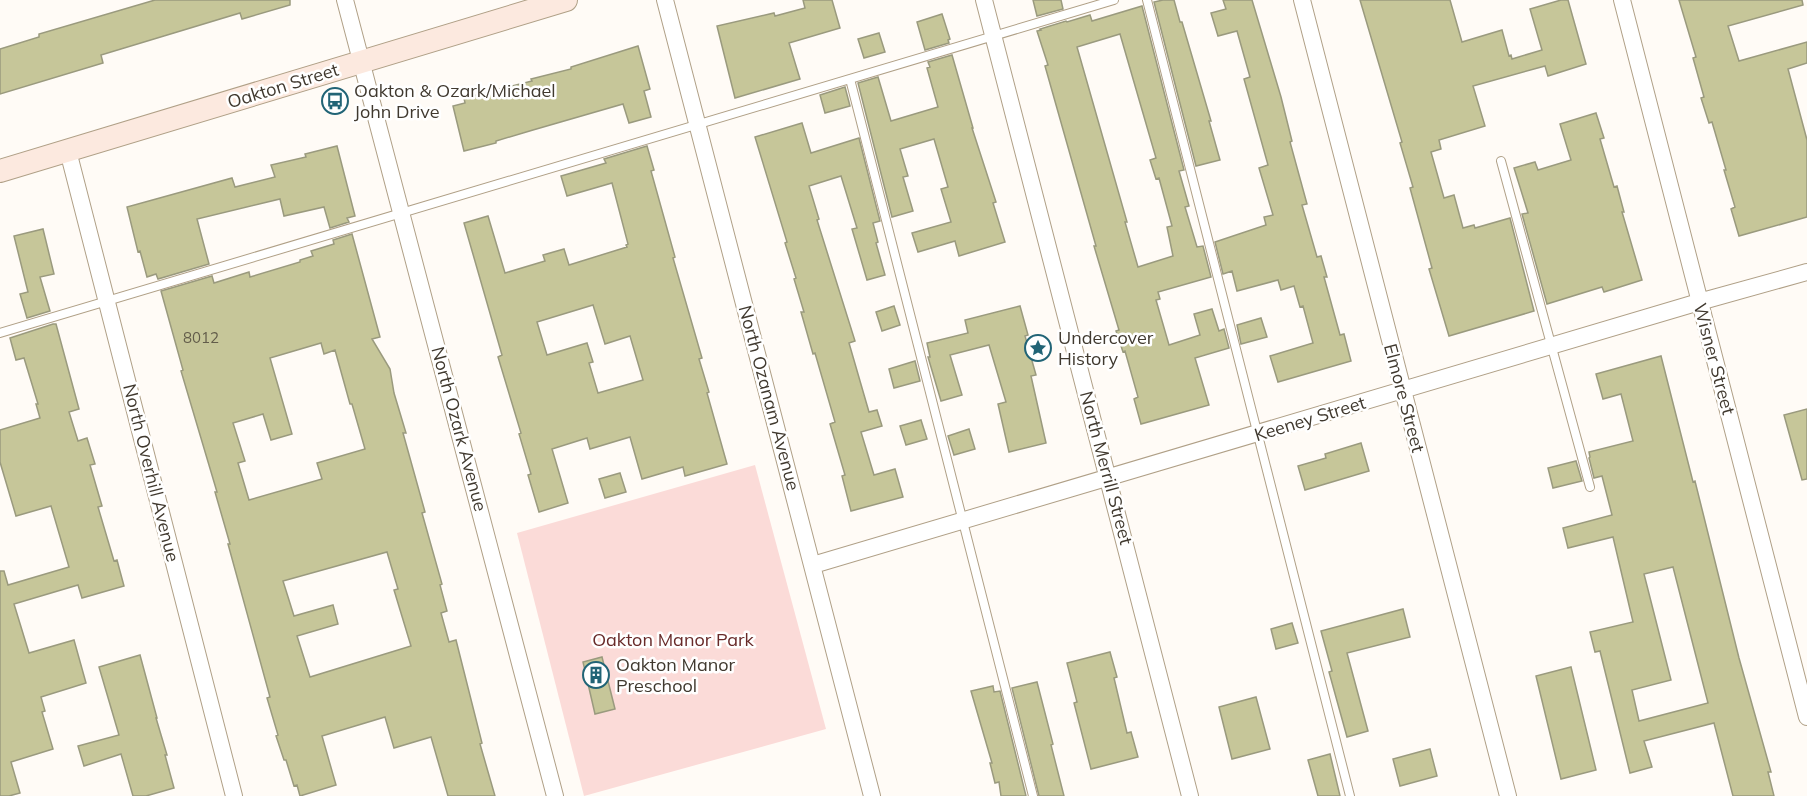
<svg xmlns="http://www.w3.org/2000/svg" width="1807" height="796" viewBox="0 0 1807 796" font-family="Mulish,sans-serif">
<rect width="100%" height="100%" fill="#fffbf6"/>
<path fill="#fbdbd8" d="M755,465L826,729L584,796L517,533Z"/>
<path fill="#c6c699" stroke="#9a9a7e" stroke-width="1.5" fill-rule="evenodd" d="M155,0H290V5L242,19L240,13L101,55L103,63L0,94V49L39,37V34Z
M803,0H832L840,28L789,43L800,79L735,98L717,26L774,13L775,16L805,8Z
M1033,0H1061L1063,9L1037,16Z
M1163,0H1174L1180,22H1182L1211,121H1209L1220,160L1196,166L1154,2Z
M1223,0H1252L1281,97L1292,141L1290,142L1307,204L1302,205L1317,257L1321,256L1327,277H1324L1340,335L1344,334L1351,361L1278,382L1270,356L1313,343L1303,306L1300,307L1294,286L1281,290L1278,280L1237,291L1232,271L1223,274L1215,242L1266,225L1264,217L1273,215L1259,168L1268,165L1244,79L1250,77L1237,31L1218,36L1211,13L1226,9Z
M1360,0H1450L1462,42L1502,30L1509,56L1511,55L1512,59L1542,50L1530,9L1561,0H1568L1586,64L1548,76L1545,66L1473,86L1485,126L1439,140L1441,149L1431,152L1444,198L1454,195L1463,228L1474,225L1475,228L1510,218L1534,311L1449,336L1429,269L1432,268L1410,188L1413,187L1400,143L1402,142Z
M1679,0H1802L1803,5L1728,26L1739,61L1807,42V63L1788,69L1807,140V217L1739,236L1731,209L1735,207L1724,170H1726L1712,122L1709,123L1701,98L1704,97L1693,58L1696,57Z
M1142,6L1184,170L1179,171L1189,206L1185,207L1197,247L1203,246L1211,277L1158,292L1160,299L1156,300L1169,345L1200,335L1194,314L1212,309L1219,331L1224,329L1229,348L1195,358L1209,405L1141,424L1134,399L1138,397L1125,351L1123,352L1116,331L1119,330L1094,246H1096L1045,66L1048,65L1037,31L1041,30L1040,29L1066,21L1067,22L1090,15L1092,21ZM1120,34L1156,158L1150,160L1156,179L1159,178L1172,226L1167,227L1173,256L1138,267L1125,222H1127L1077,47Z
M942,14L950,39L948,40L949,43L925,50L917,22Z
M879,33L885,52L864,58L858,39Z
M638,46L650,89L644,91L651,117L629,123L623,104L533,130L496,141V143L464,151L453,106L465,103L464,98L532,81L531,79L571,69V67Z
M952,55L973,128H972L996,202L993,203L1005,242L959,256L955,241L918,252L912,233L951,222L941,189L948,187L934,139L900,149L908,176L903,177L913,211L892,217L858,83L878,77L891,121L938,107L927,68L930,67L928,62Z
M845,87L850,106L825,113L820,95Z
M1596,113L1604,138L1600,139L1614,187L1617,186L1624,212H1622L1642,280L1604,292L1602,287L1547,304L1522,214L1528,213L1514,168L1535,162L1538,170L1571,160L1560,124Z
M802,123L811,153L859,138L880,221L873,223L878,242L876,243L885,275L867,280L852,229L857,228L841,176L809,186L819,219L817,220L855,341L849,343L869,412L877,410L882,426L861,432L874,475L895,469L903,497L851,511L842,476L845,475L830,424L835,422L815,353L813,354L801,312H804L794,279L796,278L785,243L787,242L755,137Z
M337,146L355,216L347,218L349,222L330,228L324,207L284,216L280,199L197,219L209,264L158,279L156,274L147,277L140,251L138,252L127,207L232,178L235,187L275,177L271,165L306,157L305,154Z
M647,146L654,170L651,171L675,257L673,258L702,358L699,359L709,392L707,393L727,464L685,476L683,467L642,479L630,437L590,449L587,438L552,449L568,503L539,512L528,475L531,474L519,434L521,433L498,357L502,355L464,223L488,216L505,273L545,261L543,255L564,249L569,265L627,247L626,245L628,244L612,183L567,196L561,176L606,163L604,159ZM593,305L605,344L630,336L643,380L598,393L589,363L593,362L587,343L547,355L537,322Z
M43,229L54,274L40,277L50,311L27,318L20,294L28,292L14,236Z
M352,234L380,337L372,339L390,369L394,393L406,433H403L425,512L422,513L442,584L440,585L447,611L441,613L449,642L456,640L482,743L480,744L495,796H448L431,737L394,748L385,717L322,736L336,785L300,796L297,785L294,786L286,760H284L276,736L278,735L267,698L270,697L228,544H230L215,492H217L181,371L183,370L161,291L212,276L214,283L249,272L250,277L300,262V260L313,256L311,251L334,244L333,240ZM321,343L324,354L335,350L350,404H352L365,449L317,463L322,479L249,500L238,463L245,461L233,423L263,414L271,440L292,434L270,358ZM387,552L398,589L394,590L411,646L310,677L297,636L338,624L333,605L294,616L283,581Z
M894,306L900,325L882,331L876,312Z
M1020,306L1028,335L1025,336L1036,375L1031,376L1046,443L1009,452L998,404L1006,402L989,345L950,355L962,395L941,401L928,357H930L927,343L968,333L965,320Z
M1261,318L1267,337L1241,344L1237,325Z
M53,324H56L79,409L69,412L78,441L87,438L95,464L90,465L102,506L98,507L114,561L117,560L124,586L82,598L78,585L14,604L29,653L74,640L86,683L41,697L45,711L42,712L53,749L11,762L20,793L9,796H0V571H4L8,585L69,567L51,506L16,516L0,462V430L40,418L36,404H38L24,358L16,360L10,338Z
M1661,356L1693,482L1695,481L1739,658L1771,772H1768L1774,796H1733L1714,723L1644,741L1652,767L1630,773L1600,651L1595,652L1590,632L1633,622L1613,537L1568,548L1563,528L1612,515L1602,476L1594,478L1589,458L1590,457L1589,452L1633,441L1621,394L1603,399L1596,374ZM1673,567L1708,703L1639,721L1632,690L1671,680L1644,574Z
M915,361L920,381L894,388L889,369Z
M1807,409V479L1802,480L1784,415Z
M921,420L927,439L906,445L900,426Z
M969,429L975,449L954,455L948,436Z
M1361,443L1369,471L1305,490L1298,466L1326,458L1325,454Z
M1576,461L1582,481L1553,488L1548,468Z
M620,473L626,492L605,498L599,479Z
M1403,609L1410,637L1347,653L1368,731L1347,737L1329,672L1332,671L1321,631Z
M1292,623L1298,643L1276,649L1271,629Z
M1110,652L1117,677L1114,678L1127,733L1131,732L1138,757L1091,769L1074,703L1077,702L1067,663Z
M140,655L157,718H156L167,755H165L174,788L146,796H133L121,754L84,766L78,746L119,735L99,667Z
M602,657L615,709L595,714L583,662Z
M1571,667L1596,770L1561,779L1536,676Z
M1037,682L1053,744L1051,745L1064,796H1039L1012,688Z
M993,686L994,692L1000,691L1026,796H1001L999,782L995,783L990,763H992L971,691Z
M1256,697L1270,749L1232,759L1219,707Z
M1430,749L1437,776L1400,786L1393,759Z
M1330,754L1340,796H1318L1308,760Z"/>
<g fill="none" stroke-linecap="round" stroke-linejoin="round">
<defs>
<path id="lane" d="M1147,0L1350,796
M850,79L1033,796
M1501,161L1590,487
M0,333L1114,0"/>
<path id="street" d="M345,0L555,796
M665,0L872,796
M984,0L1190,796
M1302,0L1508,796
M1622,0L1807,717
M68,151L234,796
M813,565L1699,302L1807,272"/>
<path id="secondary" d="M0,171L566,0"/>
</defs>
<use href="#lane" stroke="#b0a087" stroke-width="10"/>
<use href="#street" stroke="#b0a087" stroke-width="18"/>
<use href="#secondary" stroke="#b0a087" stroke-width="24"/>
<use href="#lane" stroke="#fff" stroke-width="8"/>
<use href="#street" stroke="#fff" stroke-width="16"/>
<use href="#secondary" stroke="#fce9df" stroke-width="22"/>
</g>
<defs>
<symbol id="bus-ring" viewBox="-11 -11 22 22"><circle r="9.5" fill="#fff" stroke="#216476" stroke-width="1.5"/><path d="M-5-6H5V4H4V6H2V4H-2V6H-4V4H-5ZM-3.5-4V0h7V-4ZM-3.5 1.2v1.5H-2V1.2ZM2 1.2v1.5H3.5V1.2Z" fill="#216476"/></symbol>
<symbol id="sight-ring" viewBox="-11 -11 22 22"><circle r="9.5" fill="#fff" stroke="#216476" stroke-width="1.5"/><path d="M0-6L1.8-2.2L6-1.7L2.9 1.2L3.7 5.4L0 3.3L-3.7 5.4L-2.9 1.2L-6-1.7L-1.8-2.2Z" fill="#216476"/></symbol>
<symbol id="building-ring" viewBox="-11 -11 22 22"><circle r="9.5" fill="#fff" stroke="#216476" stroke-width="1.5"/><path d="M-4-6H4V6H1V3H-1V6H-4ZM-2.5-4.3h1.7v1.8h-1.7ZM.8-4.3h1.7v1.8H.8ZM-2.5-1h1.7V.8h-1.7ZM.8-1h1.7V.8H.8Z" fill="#216476"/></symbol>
</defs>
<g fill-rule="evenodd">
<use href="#bus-ring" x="320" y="86" width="30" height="30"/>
<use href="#sight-ring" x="1023" y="333" width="30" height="30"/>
<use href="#building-ring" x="581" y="660" width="30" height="30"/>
</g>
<g text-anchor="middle" stroke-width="5" stroke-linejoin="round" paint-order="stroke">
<g font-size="15" fill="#625c4a">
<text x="201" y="343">8012</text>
</g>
<g font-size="18" fill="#40392f" stroke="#fff">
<text transform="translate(283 86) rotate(-17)" y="6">Oakton Street</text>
<text transform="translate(1714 359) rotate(75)" y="6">Wisner Street</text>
<text transform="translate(769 398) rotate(75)" y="6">North Ozanam Avenue</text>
<text transform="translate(1404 398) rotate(75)" y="6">Elmore Street</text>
<text transform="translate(1310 419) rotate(-17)" y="6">Keeney Street</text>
<text transform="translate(459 429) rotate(75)" y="6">North Ozark Avenue</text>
<text transform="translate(1106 468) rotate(75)" y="6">North Merrill Street</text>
<text transform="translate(151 473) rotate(76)" y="6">North Overhill Avenue</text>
</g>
<g font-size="18" fill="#40392f" stroke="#fff" text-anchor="start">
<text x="354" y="97">Oakton &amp; Ozark/Michael<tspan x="354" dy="21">John Drive</tspan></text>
<text x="1058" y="344">Undercover<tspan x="1058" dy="21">History</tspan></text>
<text x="616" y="671">Oakton Manor<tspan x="616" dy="21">Preschool</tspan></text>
</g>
<g font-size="18" fill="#682a29" stroke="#fff">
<text x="673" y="646">Oakton Manor Park</text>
</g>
</g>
</svg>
